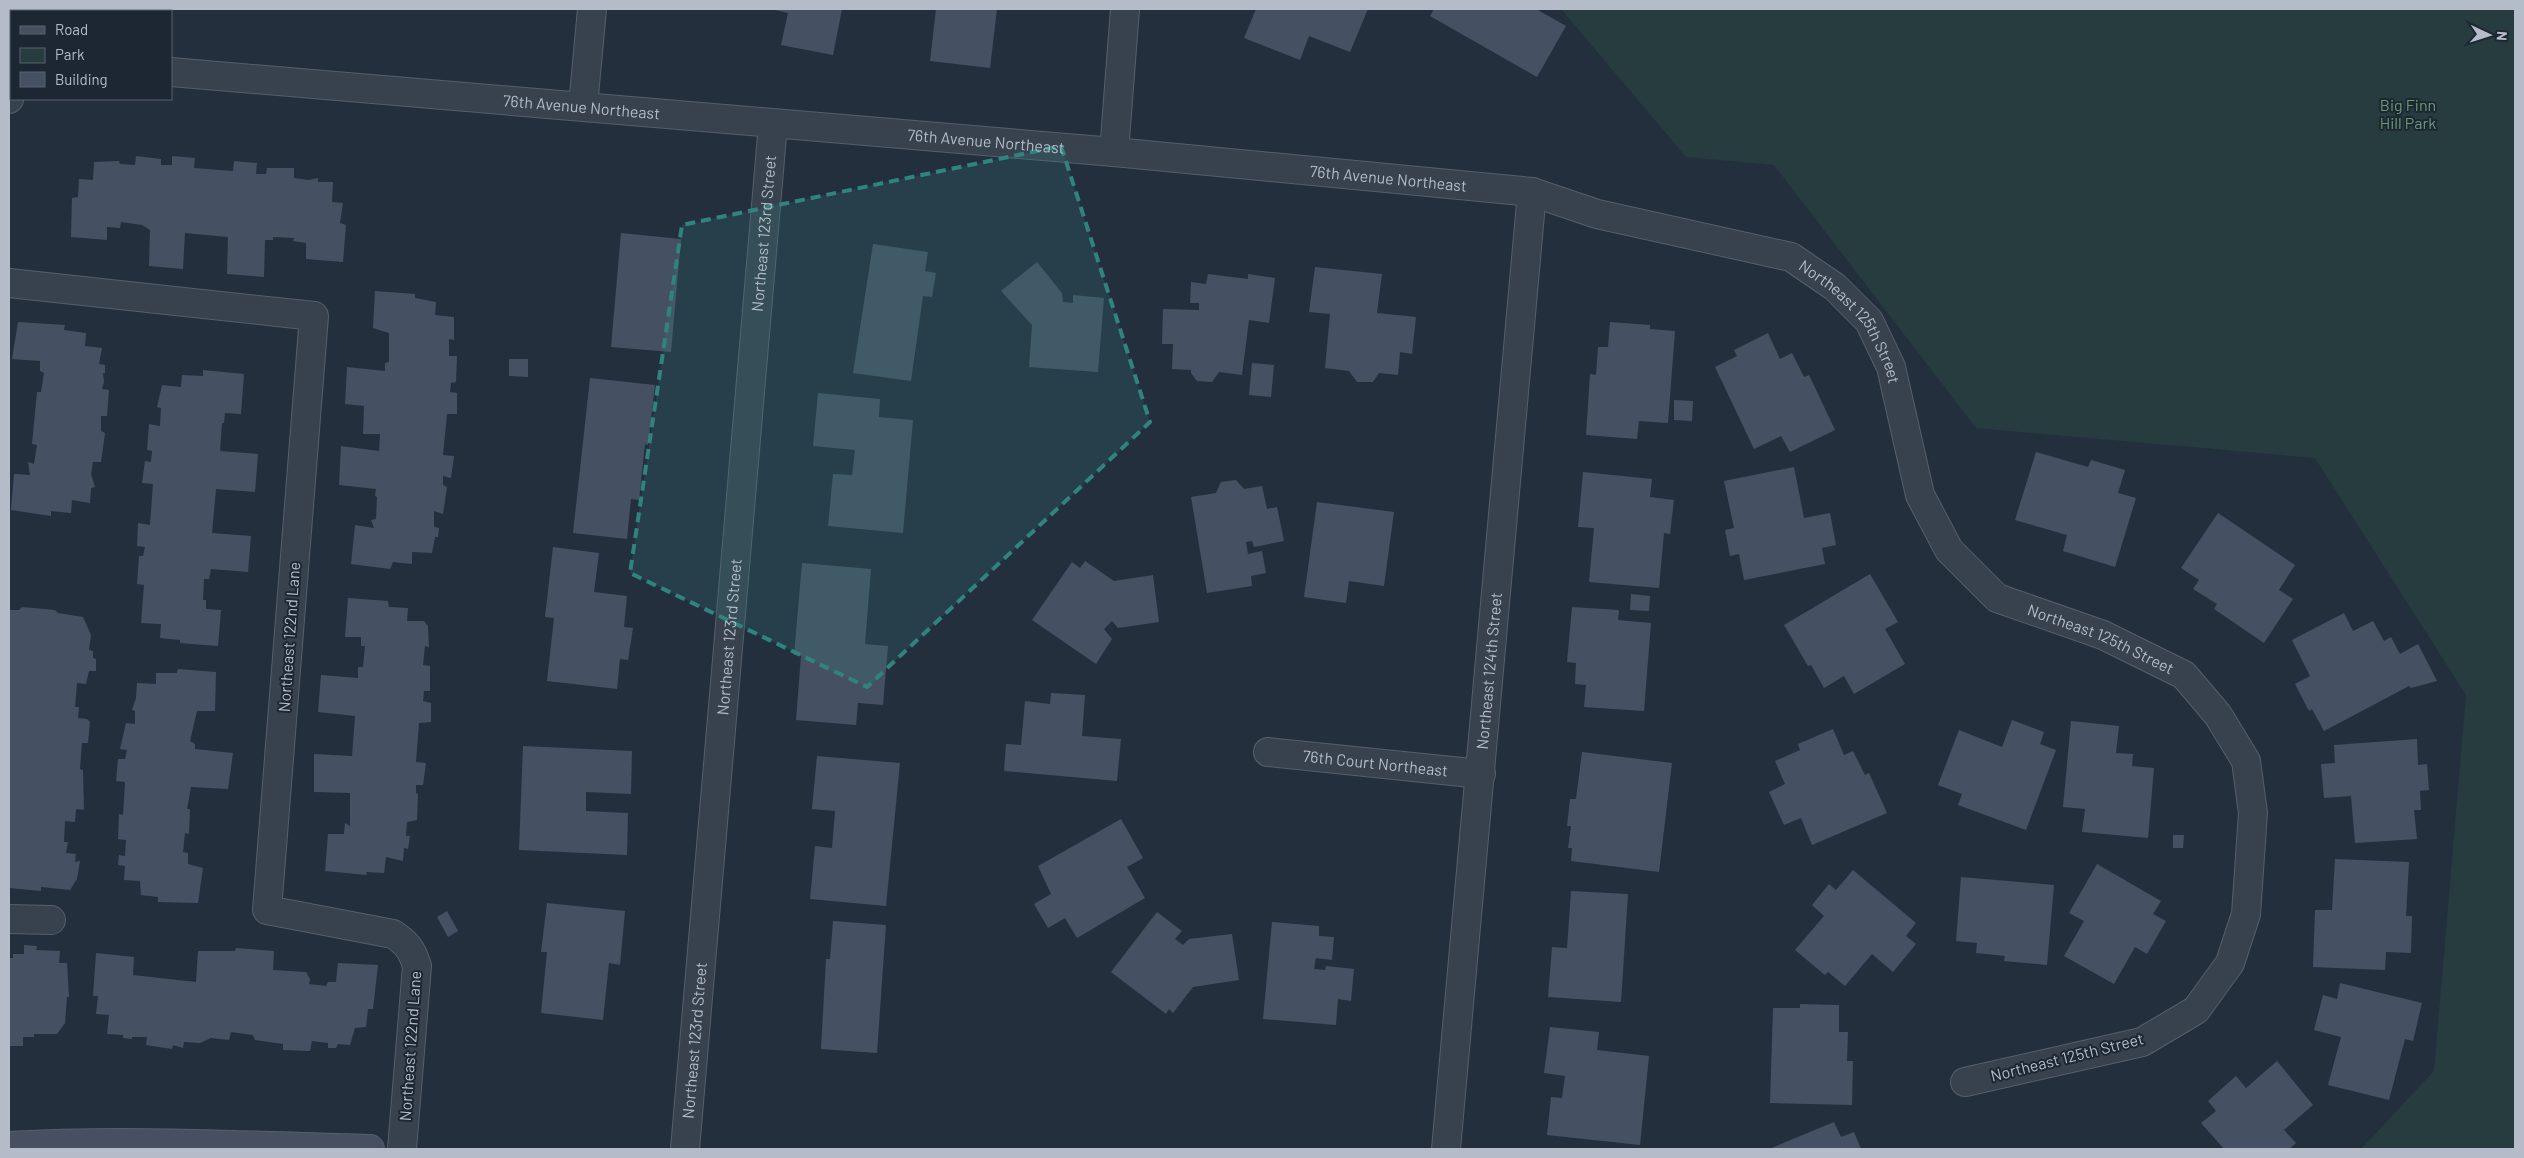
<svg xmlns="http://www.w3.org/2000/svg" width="2524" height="1158" viewBox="0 0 2524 1158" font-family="Barlow,sans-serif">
<rect width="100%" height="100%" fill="#242f3e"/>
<path fill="#263c3f" d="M1561,9H2515V1149H2361L2434,1071L2466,695L2315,458L1976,428L1774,165L1686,157Z"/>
<path fill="#455162" d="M771,9H842L833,55L781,45L788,13Z
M936,9H997L990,68L930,61Z
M1256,9H1368L1350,52L1309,36L1300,60L1244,38Z
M1434,9H1536L1566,26L1537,77L1430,16Z
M136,156L161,159V165H172V156L195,158L194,168L233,171L234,161L257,163L256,174H266L267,168H294V178L309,180L318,178V182H333L332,202L343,203L340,223L346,225L343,262L306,259V243L293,241L294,238L273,237V240H265L264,277L227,274L228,237L185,233L183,269L149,266L150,230L142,225L121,222L120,228L107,227V240L71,237L72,198L78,197L79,179L93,180L94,162L119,161L120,164L135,165Z
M621,233L681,239L671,352L611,347Z
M873,244L928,252L925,271L936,273L932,297L923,296L911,381L853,373Z
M1037,262L1062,293L1063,302L1073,303V295L1104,298L1098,372L1029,367L1032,325L1001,291Z
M1315,267L1382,274L1377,313L1416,317L1412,354L1400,352L1398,375L1379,373L1373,382H1357L1349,371L1325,368L1330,314L1309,312Z
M1208,274L1248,279V274L1275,278L1269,323L1249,320L1242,375L1219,372L1212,382L1197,381L1191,373V370L1172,369L1173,344H1162L1163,309L1199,310V303H1190L1191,282L1206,284Z
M375,291L415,294V298L436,302L435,315L454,317V340L449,339V356H457L456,382L451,383L450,392L457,393V414H447L443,455L454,456L451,478L443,476V485L447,487L443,514L434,511V527L439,528L438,537H435L432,553L412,552V564L393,562L390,569L351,564L355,525L374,528L371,520L376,519L377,497L375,496L376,489L339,485L341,446L379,451L380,434H363L364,406L345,404L347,367L385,371V363L389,362V333L373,328Z
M18,322L65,325L64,330L86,333L85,346L102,348L99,364L105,365V373H103L104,382L102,389L109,390L107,416H101V431L105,433L101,462H93L91,474L95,487L91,488L90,503L72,500L71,513L51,511V516L11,510L14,474L30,475L28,462L34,464L37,445L32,444L37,392H41L44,373L40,371V361L12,359Z
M1610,322L1650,325V329L1675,331L1668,423L1639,421L1637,439L1586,435L1590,374L1596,375L1598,347H1608Z
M1768,333L1780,359L1792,353L1804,377L1809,375L1835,430L1790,452L1781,436L1754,449L1715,367L1737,356L1734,350Z
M509,359H528V377L509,376Z
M1252,363L1274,365L1271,397L1249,395Z
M203,370L244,374L241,414L225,413L224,423H222L220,451L258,454L255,492L216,489L212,533L251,536L248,572L211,569L209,579H204L203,600H206V609L221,610L218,646L180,643V640L160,638L161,624L141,623L144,585L137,584L139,556H143L145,547L137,546L138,523L150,525L153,484L142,483L145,461L151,462L152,451L147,450L149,424L160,426L161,408L157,407L162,385L181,387L182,375L203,376Z
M590,378L655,385L648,445L645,444L639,500L631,499L627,539L573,533Z
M818,393L880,399L879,417L913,420L903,533L828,526L833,474L852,475L855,450L813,446Z
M1674,400L1693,401L1692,421L1674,420Z
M2036,452L2088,467L2091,460L2125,470L2118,493L2136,498L2115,567L2063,551L2067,535L2015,520Z
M1794,467L1804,518L1830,513L1836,545L1822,548L1825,564L1744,580L1739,554L1730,556L1725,530L1734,528L1724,481Z
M1583,472L1652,479L1650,497L1674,500L1670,534L1664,533L1659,588L1589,582L1594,528L1578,527Z
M1236,480L1244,489L1262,486L1267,509L1277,507L1284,541L1254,547L1252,541L1246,542L1248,554L1262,551L1266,573L1251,576L1252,586L1207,593L1191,497L1216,493L1221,482Z
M1317,502L1394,512L1384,586L1349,581L1346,603L1304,597Z
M2218,513L2295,565L2279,590L2293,599L2264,643L2214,609L2217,604L2193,589L2199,580L2181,568Z
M553,547L599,553L594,592L627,596L624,627L633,628L628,660L620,659L617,689L547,681L554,618L545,617Z
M1085,561L1114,581L1153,575L1159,622L1118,628L1112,621L1104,629L1112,639L1096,664L1032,620L1072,562L1080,568Z
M802,563L871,569L865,644L888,646L883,705L858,703L856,725L796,720L801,656L794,655Z
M1870,574L1898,622L1885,629L1905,664L1854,694L1844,676L1824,688L1811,665L1808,666L1784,625Z
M1631,594L1650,596L1649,611L1630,610Z
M348,598L388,601L389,607L408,608L407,621H424L428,626L429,647L425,646L423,665L430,666V691H424L423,701L431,703V722L419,723L416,762L426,763L423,785H416V793L418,794L417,820L407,822L406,836H410L408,849L404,848L403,861L386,857L384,873L366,872L367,875L325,871L328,834H344L345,823L350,826V793L314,792V754L352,756L355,716L318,712L321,675L358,678V667H363L365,646H361V637H345Z
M22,607L55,610L58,613L83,617L91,635L89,650L93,651V658L96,659V671H89L86,684L77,683L75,707H79L78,718L87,719L90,722L88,743H82L80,769L83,770L84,810L76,809L75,822L65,821L64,842H68L66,853L76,854L75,862L80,861L77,879L70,890L41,887V891L9,888V610H19Z
M1572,607L1619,610L1618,620L1651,623L1644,711L1584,707L1586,685L1575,684L1576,663L1567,662Z
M2344,613L2353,631L2373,621L2384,641L2391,637L2400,654L2418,644L2437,681L2411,688L2409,686L2324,731L2312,709L2309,711L2295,684L2310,676L2292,640Z
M178,669L216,672L215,711H197L190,741L195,744V749L233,753L228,789L191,787L187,809H190L189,834L185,833L183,852L188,853V864L203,868L198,903L158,902V897L141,895L140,881L124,880L125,866L118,865L119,855L125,856L126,840L118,839L119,814L123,815L125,782L116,781L118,759H125L127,750L120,749L126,723L135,724V711L132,710L136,698L137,683L156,684V673H177Z
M1051,693L1085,695L1082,736L1121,739L1117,781L1004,771L1006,744L1021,745L1025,701L1050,704Z
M2012,720L2044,732L2040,744L2056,750L2026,830L1958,805L1962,794L1938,785L1959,730L2002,747Z
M2071,721L2119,726L2116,753L2133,754L2132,766L2154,768L2148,838L2082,832L2085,809L2063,807Z
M1833,729L1844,755L1853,751L1865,775L1869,773L1887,813L1812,845L1801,818L1784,825L1769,792L1785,784L1775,761L1800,750L1798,744Z
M2417,739L2418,765L2427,764L2429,790L2420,791L2421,810H2414L2417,839L2355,843L2351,796L2324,798L2321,764L2335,763L2334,745Z
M523,746L632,751L631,794L586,792V811L628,813L627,855L519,850Z
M1582,752L1672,763L1659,872L1571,861L1572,848H1568L1571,826H1567L1570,799H1576Z
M817,756L900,763L886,906L810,899L815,846L832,848L835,811L812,809Z
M1121,819L1143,858L1127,867L1145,898L1077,938L1065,918L1048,928L1034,904L1051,894L1038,866Z
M2173,835H2184L2183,848H2173Z
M2335,859L2409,862L2406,916H2412L2411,953L2386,952L2385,970L2313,967L2315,910H2332Z
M2097,864L2161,901L2153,914L2166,921L2147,954L2135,947L2114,984L2064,956L2084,921L2069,913Z
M1853,870L1916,923L1906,936L1916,944L1893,972L1872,954L1845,986L1828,972L1825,975L1795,950L1824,916L1812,905L1829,884L1836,890Z
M1961,877L2054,885L2047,965L2004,961L2005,956L1976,953L1977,943L1956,941Z
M1571,891L1628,894L1621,1002L1548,997L1552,947L1567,948Z
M547,903L625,911L620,965L609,963L603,1020L541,1013L547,952H541Z
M447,911L458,931L448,937L437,917Z
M1157,912L1182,931L1175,939L1183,945L1189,939L1232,934L1239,980L1193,987L1173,1013L1169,1009L1166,1014L1111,972Z
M833,921L886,925L877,1053L821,1049L826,959H830Z
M1272,922L1319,926V936L1334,937L1332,960L1316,958L1314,969L1325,970L1326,966L1354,969L1351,1001L1338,999L1336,1025L1263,1019Z
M24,945L37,946L36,950L60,951L59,963H67L69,997H67L65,1023L57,1034H34V1037H23V1046H10L9,958H13V954H24Z
M236,948L274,951L273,970L306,972L310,979L309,984L326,986L328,982H336L338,963L378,965L373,1009H368L366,1027L355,1028L350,1045L338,1044L336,1048H328V1043L312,1041L310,1051L283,1050V1044L255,1040L253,1035L231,1032L229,1040L211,1038L200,1043L184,1042L183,1048L173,1045L172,1049L146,1045L147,1037H132V1039L123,1038V1035L107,1034L109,1015L96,1014L98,996H93L96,953L134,957L133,975L196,982L198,951H235Z
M2340,983L2422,1003L2413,1041L2405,1039L2389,1100L2328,1085L2341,1037L2314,1030L2323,995L2337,999Z
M1800,1004L1839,1005V1032H1848L1847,1061H1853L1852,1105L1770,1103L1773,1008H1800Z
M1550,1027L1599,1032L1597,1050L1649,1056L1640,1145L1547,1135L1551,1097L1562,1098L1565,1076L1544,1073Z
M2277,1061L2313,1105L2284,1130L2296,1143L2289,1149H2224L2201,1123L2216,1111L2208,1101L2236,1076L2246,1088Z
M1834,1122L1841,1137L1854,1132L1861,1149H1769Z"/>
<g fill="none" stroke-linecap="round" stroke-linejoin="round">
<defs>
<g id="street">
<path id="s1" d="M171,72L1114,152L1532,192L1597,214L1791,257L1835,287L1869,321L1891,367L1920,495L1949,550L1997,598L2103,635L2184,675L2218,715L2246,761L2253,813L2246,914L2230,963L2196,1010L2142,1042L1965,1082"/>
<path d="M9,99L11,68"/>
<path d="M583,106L592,9"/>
<path d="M1114,152L1125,9"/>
<path d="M9,283L314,316L267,910L393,934C407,943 412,950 417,966L402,1149"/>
<path id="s2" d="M1268,752L1481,774"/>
<path d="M9,919L51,920"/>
<path id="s3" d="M685,1149L773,124"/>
<path id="s4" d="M1446,1149L1532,192"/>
</g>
<path id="secondary" d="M9,1146C129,1139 250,1146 370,1149"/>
</defs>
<use href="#street" stroke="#565f6c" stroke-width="30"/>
<use href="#secondary" stroke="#565f6c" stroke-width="30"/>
<use href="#street" stroke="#38414e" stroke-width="28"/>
<use href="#secondary" stroke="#465061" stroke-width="28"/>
</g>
<path fill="#308480" fill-opacity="0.2" stroke="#308480" stroke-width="4" stroke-dasharray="10 6" stroke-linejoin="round" d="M1061,146L1150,422L867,687L630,573L682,225Z"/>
<g text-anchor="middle" stroke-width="4" stroke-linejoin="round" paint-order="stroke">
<g font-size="16" fill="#6b9a76" stroke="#1d2633">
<text x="2408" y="111">Big Finn<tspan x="2408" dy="18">Hill Park</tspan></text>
</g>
<g font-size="16" fill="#b4bcc9" stroke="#1d2633">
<text dy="6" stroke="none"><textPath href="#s1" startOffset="412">76th Avenue Northeast</textPath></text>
<text dy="6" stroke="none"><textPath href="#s1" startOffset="818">76th Avenue Northeast</textPath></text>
<text dy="6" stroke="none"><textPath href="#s1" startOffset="1222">76th Avenue Northeast</textPath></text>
<text dy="6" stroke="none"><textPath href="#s3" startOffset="919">Northeast 123rd Street</textPath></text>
<text dy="6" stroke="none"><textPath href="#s1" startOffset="1724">Northeast 125th Street</textPath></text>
<text transform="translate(289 637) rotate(-86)" y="6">Northeast 122nd Lane</text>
<text dy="6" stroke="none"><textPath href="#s3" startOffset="514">Northeast 123rd Street</textPath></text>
<text dy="6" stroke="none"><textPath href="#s1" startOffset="2159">Northeast 125th Street</textPath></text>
<text dy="6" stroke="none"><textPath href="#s4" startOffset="480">Northeast 124th Street</textPath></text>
<text dy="6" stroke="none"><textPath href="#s2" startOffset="108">76th Court Northeast</textPath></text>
<text dy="6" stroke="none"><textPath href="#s3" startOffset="109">Northeast 123rd Street</textPath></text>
<text transform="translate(410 1046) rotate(-86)" y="6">Northeast 122nd Lane</text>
<text transform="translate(2067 1057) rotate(-14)" y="6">Northeast 125th Street</text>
</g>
</g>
<rect width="2524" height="1158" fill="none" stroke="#b4bcc9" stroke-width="20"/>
<rect x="10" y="10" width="162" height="90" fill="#1d2633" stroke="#59626f"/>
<rect x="20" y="26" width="25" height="8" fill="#465061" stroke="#59626f"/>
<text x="55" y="35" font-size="15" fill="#b4bcc9">Road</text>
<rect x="20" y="48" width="25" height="15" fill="#263c3f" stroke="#59626f"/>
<text x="55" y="60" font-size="15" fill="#b4bcc9">Park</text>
<rect x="20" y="72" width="25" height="15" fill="#455162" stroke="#59626f"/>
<text x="55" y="85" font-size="15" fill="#b4bcc9">Building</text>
<g transform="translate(2489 35) rotate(94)" stroke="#1d2633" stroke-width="4" paint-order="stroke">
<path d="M0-4L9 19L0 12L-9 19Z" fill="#b4bcc9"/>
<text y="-8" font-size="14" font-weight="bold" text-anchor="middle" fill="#b4bcc9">N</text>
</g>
</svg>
